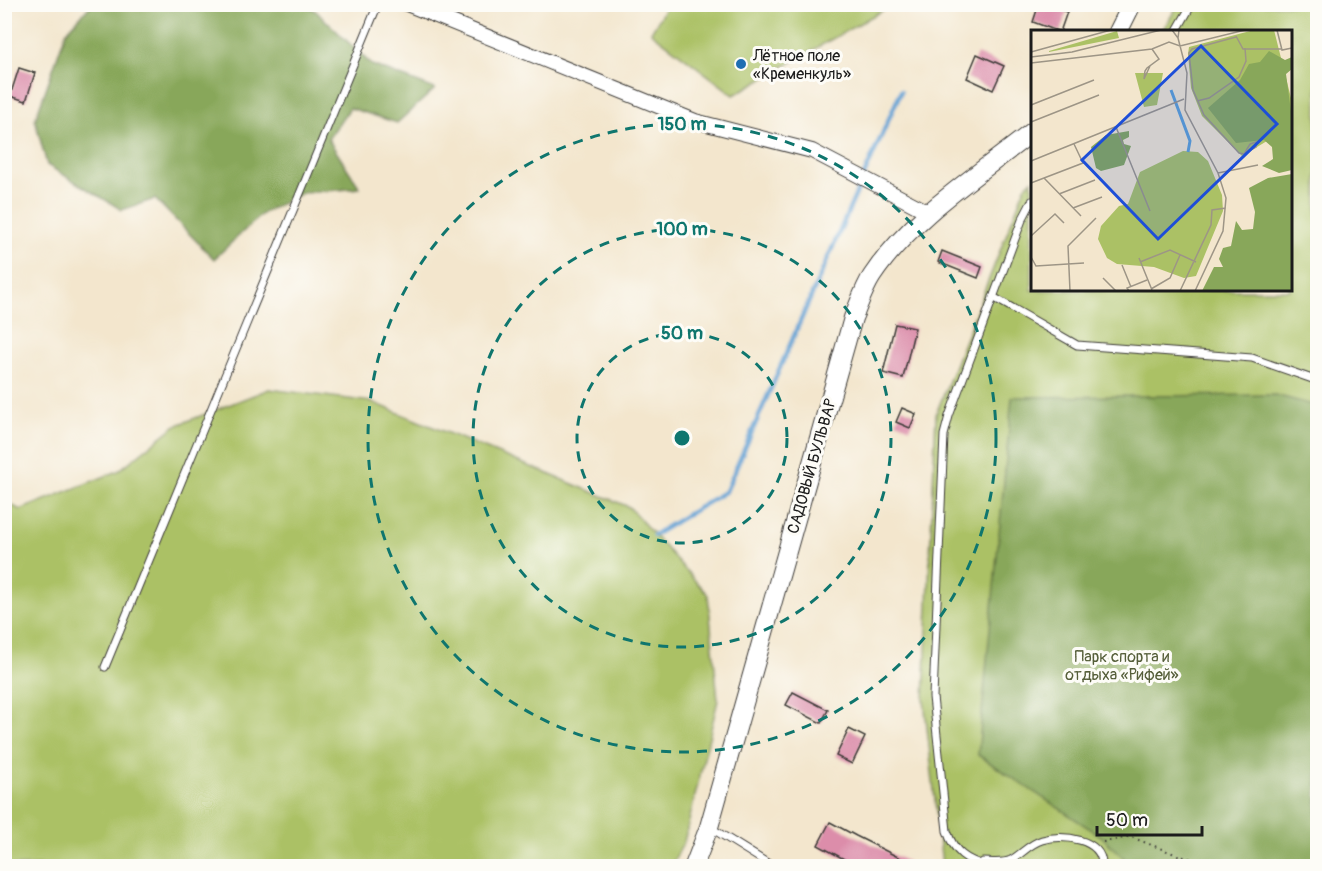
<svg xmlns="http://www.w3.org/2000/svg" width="1322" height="871" viewBox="0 0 1322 871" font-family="Pangolin,sans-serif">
<rect width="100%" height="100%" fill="#fdfcf7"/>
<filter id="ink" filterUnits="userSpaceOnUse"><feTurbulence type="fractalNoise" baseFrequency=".0167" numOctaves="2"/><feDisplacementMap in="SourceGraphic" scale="12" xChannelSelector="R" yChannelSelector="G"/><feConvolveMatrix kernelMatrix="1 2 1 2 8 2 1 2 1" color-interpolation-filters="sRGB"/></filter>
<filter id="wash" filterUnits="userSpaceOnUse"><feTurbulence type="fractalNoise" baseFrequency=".008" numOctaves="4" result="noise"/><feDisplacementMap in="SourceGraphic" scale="24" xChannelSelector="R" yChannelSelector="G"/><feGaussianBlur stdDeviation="1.35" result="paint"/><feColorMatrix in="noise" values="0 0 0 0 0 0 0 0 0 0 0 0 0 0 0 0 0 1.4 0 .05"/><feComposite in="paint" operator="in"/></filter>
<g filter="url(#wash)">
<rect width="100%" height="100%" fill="#f3e6cd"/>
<path fill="#abc165" stroke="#646e40" stroke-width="1.5" d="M667,5V4L892,5L734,95L651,32Z
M1178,5H1317V866L942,865L924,700L936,414L1025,187L1032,180V290H1290V32L1162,31Z
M269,389L372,402L629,507L708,595L718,700L684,842L671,866H5L4,500L20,510L118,471L175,426Z"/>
<path fill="#88a75a" stroke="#52623b" stroke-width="1.5" d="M91,5H306L316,11L372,65L435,89L397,123L350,108L328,139L360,188L302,193L263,213L214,259L155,199L122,210L47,165L35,120L66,32Z
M1275,395L1317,406V866H1132L1101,836L978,755L1012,397Z"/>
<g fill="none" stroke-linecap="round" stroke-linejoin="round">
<path stroke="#5f9fd2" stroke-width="4.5" d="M654,535L726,491L901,91"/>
</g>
<g id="blocks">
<path fill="#dc8daa" d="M1039,4L1067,12L1060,32L1033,22Z
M977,54L1004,66L993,90L967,78Z
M19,68L35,73L26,101L10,96Z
M942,251L982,267L978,278L938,262Z
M895,324L915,328L903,378L883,373Z
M902,408L916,414L910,428L896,422Z
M793,692L828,710L821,723L786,705Z
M849,729L865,737L852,764L836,756Z
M830,822L856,836L918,867H862L844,859L818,845Z"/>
</g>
</g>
<g filter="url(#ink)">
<use href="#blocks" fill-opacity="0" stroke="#3c3a37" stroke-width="1.5"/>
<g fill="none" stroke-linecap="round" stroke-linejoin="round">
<defs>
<path id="service" d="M1176,32L1192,4
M993,297L1077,345L1252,358L1318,381
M105,667L378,4
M711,828L772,866
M983,862C991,862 1003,864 1011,860C1022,854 1029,844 1042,840C1062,834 1103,838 1102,866
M988,866C966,861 954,852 947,831L933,697L944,435L949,416L1022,220L1032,201"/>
<path id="minor" d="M407,4L695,121L812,151L930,213"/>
<path id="tertiary" d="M1118,32L1132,4
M694,866L709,827L853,318C859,304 864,288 872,276C911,217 978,175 1032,132"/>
</defs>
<use href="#service" stroke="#3c3a37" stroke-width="9"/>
<use href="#minor" stroke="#3c3a37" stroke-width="16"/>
<use href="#tertiary" stroke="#3c3a37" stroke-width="20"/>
<path stroke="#3c3a37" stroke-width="2" stroke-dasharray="1.5 4.5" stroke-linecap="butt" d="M1103,842L1131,837L1180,856L1223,866"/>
<use href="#service" stroke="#fff" stroke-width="7"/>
<use href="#minor" stroke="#fff" stroke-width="14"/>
<use href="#tertiary" stroke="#fff" stroke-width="18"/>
</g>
</g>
<g fill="none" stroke="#0f766e" stroke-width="3" stroke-dasharray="10 8">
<circle cx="682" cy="438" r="105"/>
<circle cx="682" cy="438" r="209"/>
<circle cx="682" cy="438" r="314"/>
</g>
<circle fill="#1f6fb2" stroke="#fdfcf7" stroke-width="2" cx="741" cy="64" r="6"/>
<g text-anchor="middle" stroke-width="6" stroke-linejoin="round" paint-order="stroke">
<g font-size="16" fill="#1c1c1c" stroke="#fdfcf7" text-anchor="start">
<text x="753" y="61">Лётное поле<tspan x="753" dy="18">«Кременкуль»</tspan></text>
</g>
<g font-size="16" fill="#1c1c1c" stroke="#fdfcf7">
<text transform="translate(811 466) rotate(-74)" y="6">САДОВЫЙ БУЛЬВАР</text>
</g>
<g font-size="16" fill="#555e39" stroke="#fdfcf7">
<text x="1122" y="662">Парк спорта и<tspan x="1122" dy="18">отдыха «Рифей»</tspan></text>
</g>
</g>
<g transform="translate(1031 30)">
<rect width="261" height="261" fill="#f3e6cd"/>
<path d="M223,0H243L261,72V96L211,126L171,86L160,58L157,24L158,17ZM86,1L88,8L18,22V21ZM104,43H132L126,75L113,77ZM152,121L167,122L177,131L191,165L192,181L165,246L153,248L123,237L86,234L76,228L67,209L70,196L88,176L97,174L109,142Z" fill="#abc165"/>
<path d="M238,21L254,30L261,27V39L255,44L261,89V140L248,143L231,136L242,129L241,117L233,110L205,113L177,78L209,50L218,34L229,32ZM98,101V107L92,110L93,114L100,116L93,135L70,141L65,138L60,117L75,105ZM261,144V261H171L183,237H192L188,229L192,218L200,216L205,191L211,200L222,199L224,182L218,158L237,148Z" fill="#88a75a"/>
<path fill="none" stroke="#5f9fd2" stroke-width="3" d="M140,60L159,111L157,122"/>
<path fill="none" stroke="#9d9586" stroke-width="1.5" d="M141,0L147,8L148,0M246,0L251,20L261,18M205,6L212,19H250M205,7L161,19L158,23L162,60L173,85L208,123L213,124L225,117V112L219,114L213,124M147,8L156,43L154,80L187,143L195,168L192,201L164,261M0,22L80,0M0,27L41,22L130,0M0,33L121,19L138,12L149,16L214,0M119,36L113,49L114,41L116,38L128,29L121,19M166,71L178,68L208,47L215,31L214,18M0,75L63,50M0,92L68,65M85,97L119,181M0,131L153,69M187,143L227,135M13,148L50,186M0,153L52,133L43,114M28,164L64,150M42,178L71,167M0,206L24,184L33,193M0,227L5,236L53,233M108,228L121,260M109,232L139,220L165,232M91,235L100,257M72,248L85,261M120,259L139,248L149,225M39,261L37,216L65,188M98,261L96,258L116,250M149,261L180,195L181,180L195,178"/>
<path fill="#1d4ed8" fill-opacity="0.15" stroke="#1d4ed8" stroke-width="3" d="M170,16L246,94L127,209L51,130Z"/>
<rect width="261" height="261" fill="none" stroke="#1c1c1c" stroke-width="3"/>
</g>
<circle cx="682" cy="438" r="9" fill="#0f766e" stroke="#fdfcf7" stroke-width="3"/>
<g font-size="18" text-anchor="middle" font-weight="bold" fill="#0f766e" stroke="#fdfcf7" stroke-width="6" stroke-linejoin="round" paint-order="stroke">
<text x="682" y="130">150 m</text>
<text x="682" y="235">100 m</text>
<text x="682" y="339">50 m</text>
</g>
<rect width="1322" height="871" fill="none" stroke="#fdfcf7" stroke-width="24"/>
<path d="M1097 826v9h105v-9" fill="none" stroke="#1c1c1c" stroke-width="3"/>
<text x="1106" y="826" font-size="18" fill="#1c1c1c" stroke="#fdfcf7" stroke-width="4.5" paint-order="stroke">50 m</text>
</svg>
